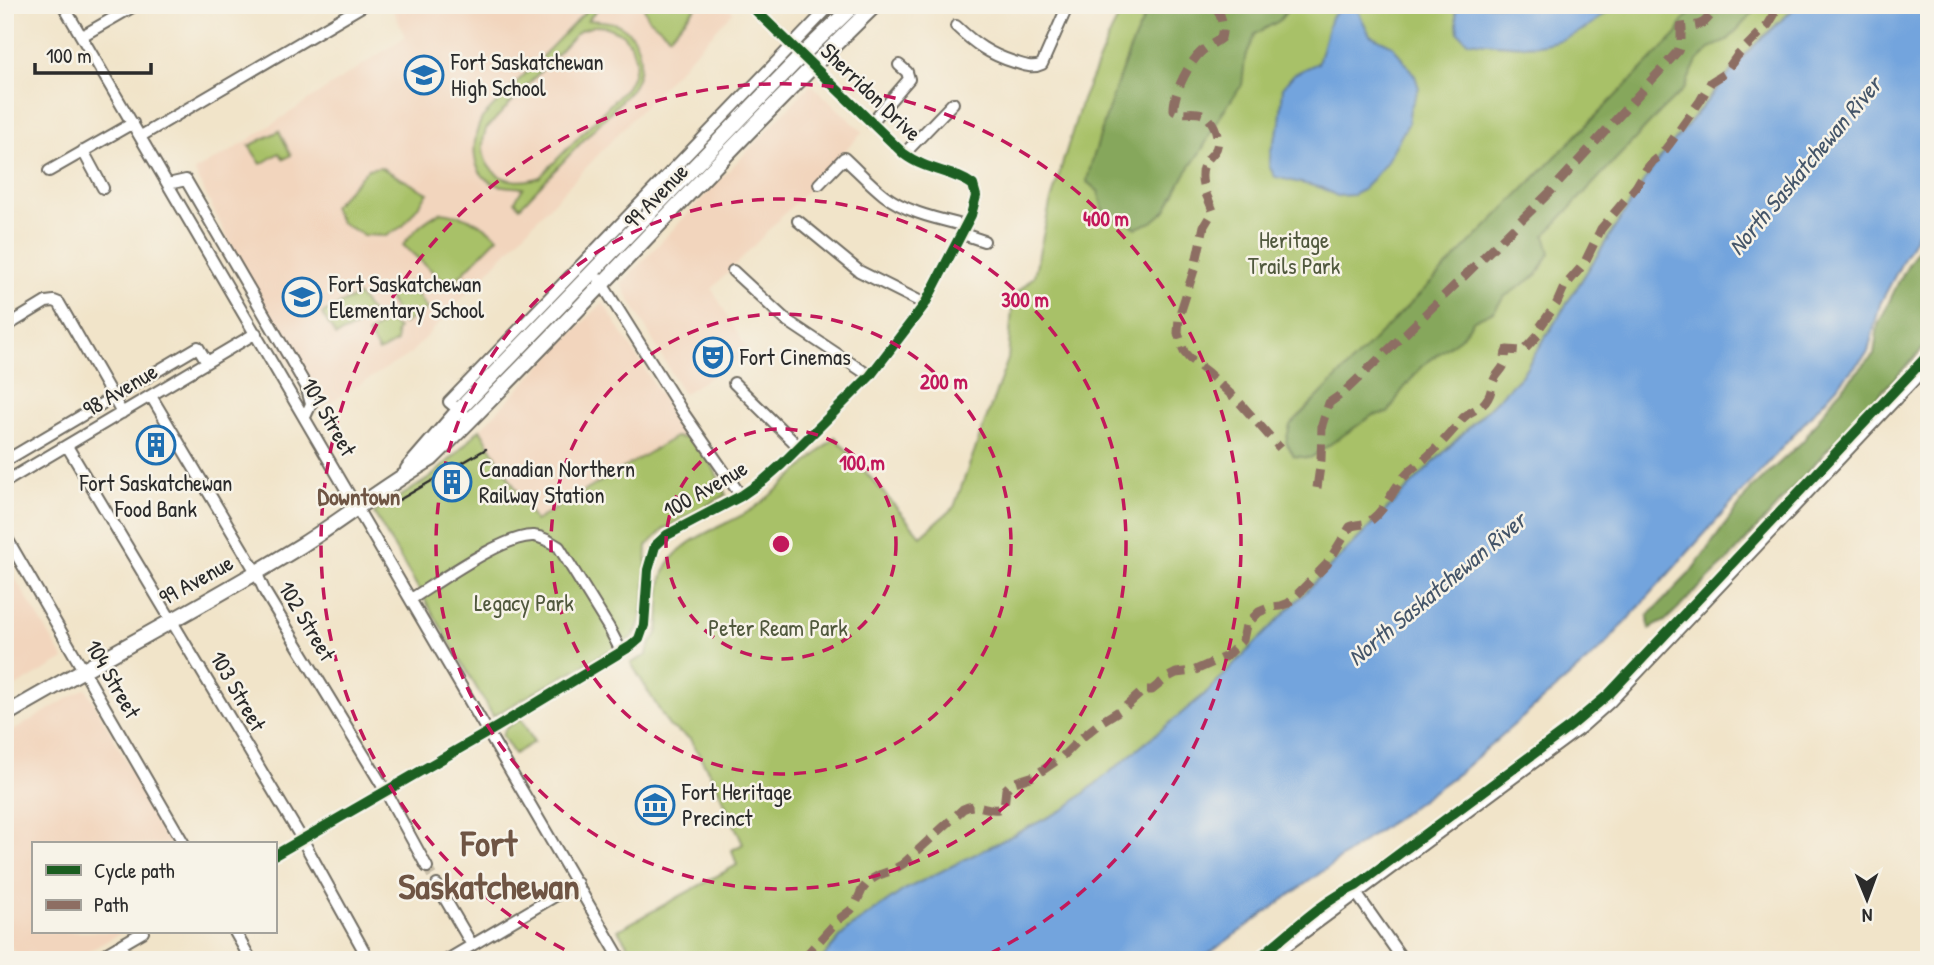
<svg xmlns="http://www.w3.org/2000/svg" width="1934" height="965" viewBox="0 0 1934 965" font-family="'Patrick Hand',sans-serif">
<rect width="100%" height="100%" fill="#f7f3e8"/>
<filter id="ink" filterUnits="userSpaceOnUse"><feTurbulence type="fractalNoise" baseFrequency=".0143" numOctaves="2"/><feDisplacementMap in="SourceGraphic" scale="14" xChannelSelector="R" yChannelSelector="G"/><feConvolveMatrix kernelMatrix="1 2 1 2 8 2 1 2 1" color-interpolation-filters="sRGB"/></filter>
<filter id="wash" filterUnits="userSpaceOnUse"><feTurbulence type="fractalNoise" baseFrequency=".00686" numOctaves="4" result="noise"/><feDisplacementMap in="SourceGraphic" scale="28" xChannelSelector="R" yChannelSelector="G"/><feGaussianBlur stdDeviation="1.57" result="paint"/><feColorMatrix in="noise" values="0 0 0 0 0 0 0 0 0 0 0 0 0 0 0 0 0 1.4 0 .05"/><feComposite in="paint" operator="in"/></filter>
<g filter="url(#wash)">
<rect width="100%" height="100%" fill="#f1e4c9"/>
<path fill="#f2d5bd" d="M391,5H727L733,12L410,354L314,412L194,171L233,150L405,37Z
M811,84L863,132L712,289L749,353L683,394L621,284Z
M603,302L687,438L675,437L535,522L480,429Z
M5,562L64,659L5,693Z
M86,688L172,844H33V932H122L74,960H19L5,937V735Z"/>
<path fill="#a8c167" stroke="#6a7649" stroke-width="2" fill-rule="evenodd" d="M592,5H601L588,20C598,21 612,20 621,26C644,40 645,71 630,91L520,207L515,201L523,188C514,187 503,187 495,184C468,173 472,139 482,118ZM594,26H604L618,32L623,35L631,45L636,61L632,77L627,87L540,177C504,190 473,168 486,129L576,34L581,30Z
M643,5H698L670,36L648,18Z
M1125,5H1798L1747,52L1654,166L1521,376L1432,464L1205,694L1065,809L904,890L847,930L821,960H637L618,930L737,865L732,850L743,844L717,786L690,739L669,726L631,663L647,655C647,645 655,640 658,631C662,613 657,590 664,572C678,537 725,528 754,508C783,487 809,461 835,437L921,536L954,507L1008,359L1013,297L1034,276L1050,204L1082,100L1111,32Z
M279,131L291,155L284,159L279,153L261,164L249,146Z
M380,167L428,193L403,226L386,236L363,235L341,223L332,207L368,169Z
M441,212C464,215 480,222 498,237L457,279L442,280L403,245C414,230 424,221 441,212Z
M409,282L427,309L403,324L387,296Z
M358,295L375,317L336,336L322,314Z
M390,319L393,325L398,328L396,333L397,342L379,352L368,334Z
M480,429L535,521L675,437C679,438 683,437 687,438C706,446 718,477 726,495L664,529L647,546C646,567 647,624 631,638L493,716L374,513L431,477L455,455Z
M521,719L534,742L514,754L502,735L506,728Z"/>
<path fill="#86a75c" stroke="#586944" stroke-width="2" d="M1151,5H1292L1279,21L1255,34L1245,59L1242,85L1222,113L1203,148L1185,174L1166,210L1152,222L1136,228L1126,221L1105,217L1098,191L1087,182C1089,167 1095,154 1099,139C1113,94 1128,47 1151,5Z
M1699,5H1760L1727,41L1712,47L1697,61L1684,89L1662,110L1545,235L1550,253L1537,275L1504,297L1494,311L1474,320L1460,338L1422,366L1401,392L1388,413L1373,415L1310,458L1294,456L1286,442L1290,425L1677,34L1683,20Z
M1929,230V342L1838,438L1731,557L1665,621L1649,629L1648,616L1689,574L1752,488L1803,441L1835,396L1874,354L1878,325L1899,281Z"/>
<path fill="#73a4dd" stroke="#4f6884" stroke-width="2" d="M1455,5H1614C1595,25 1571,39 1544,44C1524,48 1488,43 1467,41L1458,32Z
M1798,5H1929V211L1880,304L1868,352L1602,648L1460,772L1200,960H821L847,930L904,890L1065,809L1205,694L1432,464L1521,376L1654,166L1747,52Z
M1345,6L1357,9L1370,35L1393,46L1415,76L1419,88L1410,109L1408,124L1385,164L1363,190L1353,195L1337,196L1322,188L1275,177L1269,166L1271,150L1280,123L1283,87L1294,74L1318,63L1331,17Z"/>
</g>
<g filter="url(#ink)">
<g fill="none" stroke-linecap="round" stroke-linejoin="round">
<path stroke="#c9bfa9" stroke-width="10" stroke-dasharray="10 5" stroke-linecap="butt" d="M427,867L437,885"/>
<defs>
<path id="minor" d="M63,5L621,960
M956,26C975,44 989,54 1014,62C1024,65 1032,69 1042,64L1068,5
M82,36L136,5
M871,123L909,79L907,72L899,65
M141,136L364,5
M83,151L103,188
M904,154L953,103
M49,171L133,123
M168,184L186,180L306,386L311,404L305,417
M819,184L844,158C857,170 870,184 884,195C907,213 939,219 966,226
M798,221L859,271L925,304
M963,234L984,241
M733,271L786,320L870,376
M599,279L682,411L741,496
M5,327L46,302L54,301L59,303L122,413
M734,383L799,447
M151,396L256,572L265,592L385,790L427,867
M471,420L449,402L831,5
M67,446L302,839L369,960
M5,461L198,347L207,362
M5,482L256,333
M5,535L184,844
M411,599C437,583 505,534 534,536C543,537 551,542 559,547L609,628L621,651
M275,855L497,727L631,646L639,639L644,625L648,570L655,546L667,535L741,496L764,480L781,465L870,376L925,304L971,215L976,196L973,185C955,171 926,171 904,154L750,5
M437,885L472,945
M1356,893L1403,960
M235,932L251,960
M121,945L130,960
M5,959L6,960
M95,960L143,932
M447,960L577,883
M1267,960L1583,726L1610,702L1929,364"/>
<path id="major" d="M408,469L459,410L802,55L854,5
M5,715C104,657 205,605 302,545C346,517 386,485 431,459C582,310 723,152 875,5"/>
</defs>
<use href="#minor" stroke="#706c62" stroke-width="14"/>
<use href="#major" stroke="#706c62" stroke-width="18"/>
<use href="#minor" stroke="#fff" stroke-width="10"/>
<use href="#major" stroke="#fff" stroke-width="14"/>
<path stroke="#2b2b2b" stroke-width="2.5" d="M394,503L486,449"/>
<path stroke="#8d6e63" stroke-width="9" stroke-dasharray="18 9" stroke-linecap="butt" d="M1215,5C1222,16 1224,26 1221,38C1215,43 1208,46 1202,51C1189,62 1173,94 1174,110C1184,116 1196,109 1206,116C1214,122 1222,141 1215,151C1209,158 1202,164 1202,174C1201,187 1209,199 1213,211L1204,226L1195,267L1179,317L1178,333L1184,352L1190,359L1207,372L1240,403L1280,448
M1317,488L1321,460L1322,425L1329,403L1343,393L1405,334L1551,191L1678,51L1681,42V27C1708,25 1701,24 1720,5
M802,960L838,920L851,910L856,903L862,890L869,881L879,875L893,870L903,864L963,809C982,800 987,815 1004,807L1006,789L1012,783L1034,776L1062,757L1079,740L1101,722L1125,707L1144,690H1152L1168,677L1176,673L1193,671L1227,656L1243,640L1246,625L1259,612L1271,607L1281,606L1289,603L1327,564L1350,527C1357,523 1364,526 1370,521C1387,509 1392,489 1406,475C1412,468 1420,463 1427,457C1440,445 1452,432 1463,418C1471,410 1482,409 1488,398C1492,392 1491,385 1495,378C1497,374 1502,370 1504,365C1506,359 1504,355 1507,350L1523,351L1538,335L1540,327L1557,303L1564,287L1584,264L1601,229L1636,187L1646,170L1653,161L1661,155L1671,142L1700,101L1711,82L1724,74L1737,56L1768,25L1780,5"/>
<defs>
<path id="cycleway" d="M275,855L497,727L631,646L639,639L644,625L648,570L655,546L667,535L741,496L764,480L781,465L870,376L925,304L971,215L976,196L973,185C955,171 926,171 904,154L750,5
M1256,960C1287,936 1320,902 1356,886L1571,726L1609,694L1929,354"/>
</defs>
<use href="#cycleway" stroke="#f7f3e8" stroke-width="15"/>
<use href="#cycleway" stroke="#1b5e20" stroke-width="10"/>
</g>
</g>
<g fill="none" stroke="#c2185b" stroke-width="3.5" stroke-dasharray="12 9">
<circle cx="781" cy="544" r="115"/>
<circle cx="781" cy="544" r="230"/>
<circle cx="781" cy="544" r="345"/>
<path d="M583 959A460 460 0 1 1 979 959"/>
</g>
<defs>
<symbol id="school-ring" viewBox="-11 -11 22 22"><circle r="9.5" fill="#f7f3e8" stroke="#1f6fb2" stroke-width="1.5"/><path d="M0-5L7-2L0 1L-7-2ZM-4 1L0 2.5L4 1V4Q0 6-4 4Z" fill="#1f6fb2"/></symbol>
<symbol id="theatre-ring" viewBox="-11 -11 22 22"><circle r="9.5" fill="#f7f3e8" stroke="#1f6fb2" stroke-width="1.5"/><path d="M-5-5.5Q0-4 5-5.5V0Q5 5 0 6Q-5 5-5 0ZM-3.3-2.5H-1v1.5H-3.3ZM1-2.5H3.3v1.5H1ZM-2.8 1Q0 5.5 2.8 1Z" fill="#1f6fb2"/></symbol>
<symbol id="building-ring" viewBox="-11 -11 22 22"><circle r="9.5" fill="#f7f3e8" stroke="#1f6fb2" stroke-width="1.5"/><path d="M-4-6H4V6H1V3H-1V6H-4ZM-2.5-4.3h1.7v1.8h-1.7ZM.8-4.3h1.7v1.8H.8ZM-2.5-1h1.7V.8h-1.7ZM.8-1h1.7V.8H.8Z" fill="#1f6fb2"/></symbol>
<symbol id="museum-ring" viewBox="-11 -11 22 22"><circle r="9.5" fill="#f7f3e8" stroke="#1f6fb2" stroke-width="1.5"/><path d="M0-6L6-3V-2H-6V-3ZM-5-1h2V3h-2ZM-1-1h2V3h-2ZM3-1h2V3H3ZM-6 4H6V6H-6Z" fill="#1f6fb2"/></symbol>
</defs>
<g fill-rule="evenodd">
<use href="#school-ring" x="402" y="53" width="44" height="44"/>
<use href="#school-ring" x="280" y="275" width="44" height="44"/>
<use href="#theatre-ring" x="691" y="335" width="44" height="44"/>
<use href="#building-ring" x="134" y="423" width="44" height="44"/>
<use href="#building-ring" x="430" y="460" width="44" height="44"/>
<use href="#museum-ring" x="633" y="783" width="44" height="44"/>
</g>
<g text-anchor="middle" stroke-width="5" stroke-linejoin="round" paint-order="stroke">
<g font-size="23" fill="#2b2b2b" stroke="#f7f3e8" text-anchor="start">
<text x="451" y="70">Fort Saskatchewan<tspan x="451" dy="26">High School</tspan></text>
<text x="329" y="292">Fort Saskatchewan<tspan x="329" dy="26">Elementary School</tspan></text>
<text x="740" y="365">Fort Cinemas</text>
<text x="479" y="477">Canadian Northern<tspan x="479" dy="26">Railway Station</tspan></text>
<text x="156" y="491" text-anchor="middle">Fort Saskatchewan<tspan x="156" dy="26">Food Bank</tspan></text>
<text x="682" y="800">Fort Heritage<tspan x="682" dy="26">Precinct</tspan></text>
</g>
<g font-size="23" fill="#2b2b2b" stroke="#f7f3e8">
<text transform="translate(871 92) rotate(44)" y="8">Sherridon Drive</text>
<text transform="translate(656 196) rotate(-46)" y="8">99 Avenue</text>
<text transform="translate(120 390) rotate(-31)" y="8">98 Avenue</text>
<text transform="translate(329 417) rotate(60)" y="8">101 Street</text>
<text transform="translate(705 489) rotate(-30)" y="8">100 Avenue</text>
<text transform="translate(196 580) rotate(-29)" y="8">99 Avenue</text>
<text transform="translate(307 621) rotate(59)" y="8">102 Street</text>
<text transform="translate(113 679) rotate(60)" y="8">104 Street</text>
<text transform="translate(238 691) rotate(60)" y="8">103 Street</text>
</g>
<g font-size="23" fill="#50583d" stroke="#f7f3e8">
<text x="1294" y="248">Heritage<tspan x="1294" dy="26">Trails Park</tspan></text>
<text x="524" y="611">Legacy Park</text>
<text x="778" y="636">Peter Ream Park</text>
</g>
<g font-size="24" font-style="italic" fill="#445569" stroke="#f7f3e8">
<text transform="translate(1805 166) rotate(-50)" y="8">North Saskatchewan River</text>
<text transform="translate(1437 589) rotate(-40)" y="8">North Saskatchewan River</text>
</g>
<g font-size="24" font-weight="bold" fill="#6f5544" stroke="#f7f3e8">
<text x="359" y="505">Downtown</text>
</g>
<g font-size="37" font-weight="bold" fill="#6f5544" stroke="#f7f3e8">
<text x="489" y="856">Fort<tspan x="489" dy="43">Saskatchewan</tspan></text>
</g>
</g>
<circle cx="781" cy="544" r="10" fill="#c2185b" stroke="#f7f3e8" stroke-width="3.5"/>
<g font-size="21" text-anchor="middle" font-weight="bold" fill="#c2185b" stroke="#f7f3e8" stroke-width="5" stroke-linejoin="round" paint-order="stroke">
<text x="1106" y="226">400 m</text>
<text x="1025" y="307">300 m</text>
<text x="944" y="389">200 m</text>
<text x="862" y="470">100 m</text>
</g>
<rect width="1934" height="965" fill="none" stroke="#f7f3e8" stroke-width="28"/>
<rect x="32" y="842" width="245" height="91" fill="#f7f3e8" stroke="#a5a39c" stroke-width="2"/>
<rect x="46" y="865" width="35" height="10" fill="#1b5e20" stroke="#a5a39c" stroke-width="2"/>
<text x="94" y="878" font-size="21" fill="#2b2b2b">Cycle path</text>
<rect x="46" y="900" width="35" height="10" fill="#8d6e63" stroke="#a5a39c" stroke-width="2"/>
<text x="94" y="912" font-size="21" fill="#2b2b2b">Path</text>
<g transform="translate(1867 899) rotate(179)" stroke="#f7f3e8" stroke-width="5" paint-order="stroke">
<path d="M0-5L12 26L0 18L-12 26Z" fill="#2b2b2b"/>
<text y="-10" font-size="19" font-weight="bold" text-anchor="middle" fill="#2b2b2b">N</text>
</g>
<path d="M35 63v10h116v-10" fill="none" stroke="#2b2b2b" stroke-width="3.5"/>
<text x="46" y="63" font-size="21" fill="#2b2b2b" stroke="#f7f3e8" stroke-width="5" paint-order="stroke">100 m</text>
</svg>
